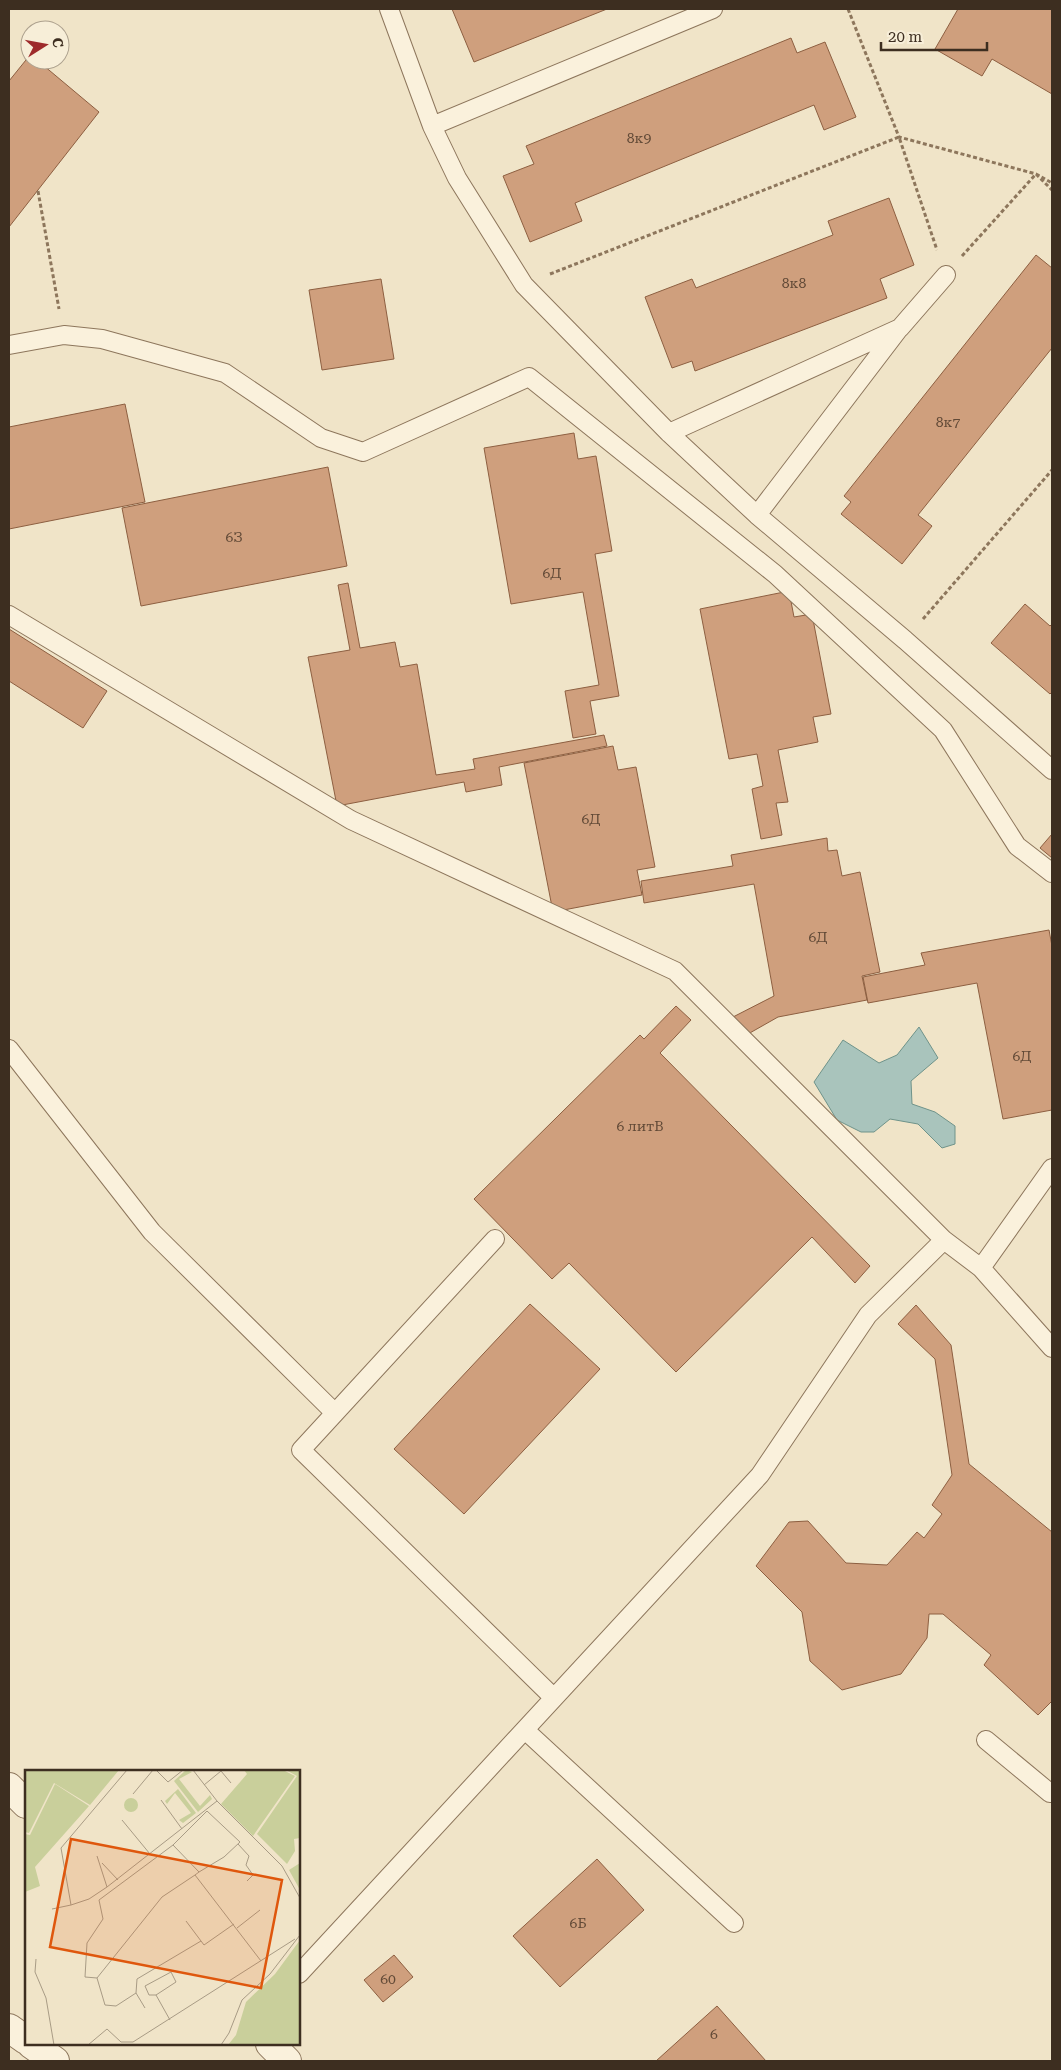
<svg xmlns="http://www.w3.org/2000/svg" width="1061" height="2070" viewBox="0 0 1061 2070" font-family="'Roboto Serif',serif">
<rect width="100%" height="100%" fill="#f0e4c8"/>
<path fill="#a9c4bc" stroke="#6f938a" d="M919,1027L938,1058L911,1081L912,1104L935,1112L955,1126V1144L942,1148L918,1124L890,1119L874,1132H861L837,1120L814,1082L843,1040L879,1063L897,1055Z"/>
<path fill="#cf9f7d" stroke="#8d5f41" d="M452,9H607L474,62Z
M958,9H1052V94L992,59L982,76L935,49Z
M791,38L797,53L825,42L856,117L824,130L814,105L575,203L582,221L530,242L503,176L534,164L526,146Z
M30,55V60H37L99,112L9,227V81Z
M889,198L914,265L880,279L887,298L695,371L692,361L672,368L645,297L692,279L696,288L833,235L828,221Z
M1036,255L1052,268V348L918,515L932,526L902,564L841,514L851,502L844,496Z
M381,279L394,359L322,370L309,290Z
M125,404L145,502L9,529V427Z
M574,433L578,459L596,456L612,551L595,554L619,696L590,701L596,734L573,738L565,691L599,685L583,592L511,604L484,448Z
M328,467L347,566L141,606L122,508Z
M348,583L360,648L395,642L400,667L417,664L436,775L475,769L473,759L604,735L607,746L499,767L502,785L466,792L464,782L337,806L308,657L350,650L338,585Z
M789,591L794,617L812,614L831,714L813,717L818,742L778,750L788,802L776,803L782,835L761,839L752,789L763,786L757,754L729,759L700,609Z
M1025,604L1050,626L1052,624V692L1050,694L991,643Z
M9,629L107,691L83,728L9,681Z
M613,746L618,770L636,767L655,867L637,870L642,895L553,912L524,763Z
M1052,834V858L1040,848Z
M827,838L828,851L837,850L842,876L860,872L880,972L862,976L867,1000L778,1017L748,1034L733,1017L774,996L754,884L644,903L641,881L733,866L731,855Z
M1049,930L1052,946V1110L1003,1119L977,983L868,1003L863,977L925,965L921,953Z
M676,1006L691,1020L660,1053L870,1266L855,1283L812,1237L676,1372L569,1263L552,1279L474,1199L640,1035L644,1039Z
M530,1304L600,1369L464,1514L394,1449Z
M916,1305L951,1345L969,1464L1052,1532V1701L1038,1715L984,1665L991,1655L943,1614H929L927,1638L901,1674L842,1690L810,1661L802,1612L756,1566L789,1522L808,1521L846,1563L887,1565L917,1532L924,1538L942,1514L932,1505L952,1475L935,1359L898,1324Z
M597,1859L644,1910L560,1987L513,1936Z
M394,1955L413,1977L383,2002L364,1980Z
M717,2006L766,2061H656Z"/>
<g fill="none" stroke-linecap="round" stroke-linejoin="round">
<defs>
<path id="lane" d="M389,9L432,126
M713,9L432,126L457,178L524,285L669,433L757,515L905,640L1052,770
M9,345L64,335L102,339L225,373L321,438L363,452L529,377L775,574L943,730L1017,846L1052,873
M669,433L900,328L946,275
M757,515L898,330
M9,615L351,820L675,971L944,1240L981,1268L1052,1168
M9,1049L152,1232L335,1413
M495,1239L301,1450L554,1698
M981,1268L1052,1348
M525,1730L734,1923
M986,1740L1050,1793L1052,1791
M299,1974L760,1475L868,1315L944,1240"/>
<path id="street" d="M9,1787L26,1804
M9,2028L26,2040
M31,2044L55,2061
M270,2044L287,2061"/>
</defs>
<use href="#lane" stroke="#8d765c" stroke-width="20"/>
<use href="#street" stroke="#8d765c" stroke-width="30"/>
<path stroke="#8d765c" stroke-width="3" stroke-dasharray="4 2.5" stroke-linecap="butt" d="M848,9L899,137L1036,174L1052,183
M38,191L59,309
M962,256L1036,174L1052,190
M550,274L899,137L937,250
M923,619L1052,470"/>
<use href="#lane" stroke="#faf1dc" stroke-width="18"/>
<use href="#street" stroke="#faf1dc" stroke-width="28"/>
</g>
<g text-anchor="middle" stroke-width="4" stroke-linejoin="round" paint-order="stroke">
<g font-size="14" fill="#624a37">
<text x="639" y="143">8к9</text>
<text x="794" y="288">8к8</text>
<text x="948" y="427">8к7</text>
<text x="234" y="542">6З</text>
<text x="552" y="578">6Д</text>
<text x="591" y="824">6Д</text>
<text x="818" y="942">6Д</text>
<text x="1022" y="1061">6Д</text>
<text x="640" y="1131">6 литВ</text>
<text x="578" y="1928">6Б</text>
<text x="388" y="1984">60</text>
<text x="714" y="2039">6</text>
</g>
</g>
<g transform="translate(25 1770)">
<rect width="275" height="275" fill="#f0e4c8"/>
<path d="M0,0H94L65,35L29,13L4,63L0,62ZM161,0L167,2L154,9L175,36L185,25L187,29L173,42L149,11ZM219,0H258L270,6L228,66L196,34L222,4ZM261,0H275V68L269,69L270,81L262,94L232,64L272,6ZM30,14L64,36L10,97L15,116L0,122V64L5,65ZM153,19L171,43L158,53L154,50L166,43L150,23L142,34L140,31ZM99 35a7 7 0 1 1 14 0a7 7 0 1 1-14 0ZM275,93V120L264,100ZM275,170V275H203L211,265L221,232L250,204Z" fill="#c9cf9b"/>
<path fill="none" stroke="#a89b85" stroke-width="1" d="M102,0L36,78L46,135L64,129L82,117L192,31M131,0L143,12L158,0M168,0L192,31L257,96L275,128M179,15L196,1L206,13M108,24L128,0M136,30L157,59M97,50L125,84M213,74L224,86L221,95L228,105L222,111M148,75L182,41L215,72L199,87L174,102M72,86L82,117M77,93L93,110M170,105L174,102L148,75L74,130L78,149L62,173L60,207L72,208L137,127L170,105L236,191M27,139L46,135M161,151L179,175L209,154M212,158L235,140M11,189L10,202L21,228L29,275M72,208L80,235L91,236L111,223L112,209L176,171M111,223L120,238M131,225H124L120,216L146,202L151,212L131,225L145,250M63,275L82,259L96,272H108L270,169M196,275L204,263L217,230L245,204L275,165"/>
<path fill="#df570d" fill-opacity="0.15" stroke="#df570d" stroke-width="2.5" d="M46,69L257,110L236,218L25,177Z"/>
<rect width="275" height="275" fill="none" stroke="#3d2e20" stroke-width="2.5"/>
</g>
<rect width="1061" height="2070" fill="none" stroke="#3d2e20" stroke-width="20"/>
<g transform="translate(45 45) rotate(79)"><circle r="24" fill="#f7eed8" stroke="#ada18e"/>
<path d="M0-4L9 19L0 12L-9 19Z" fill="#9e2a2b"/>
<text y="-8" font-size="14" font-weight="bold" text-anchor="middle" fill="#3d2e20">С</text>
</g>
<path d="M881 42v8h106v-8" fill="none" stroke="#3d2e20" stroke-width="2.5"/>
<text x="888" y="42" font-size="15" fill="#3d2e20" stroke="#f7eed8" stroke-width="4" paint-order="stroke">20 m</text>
</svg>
